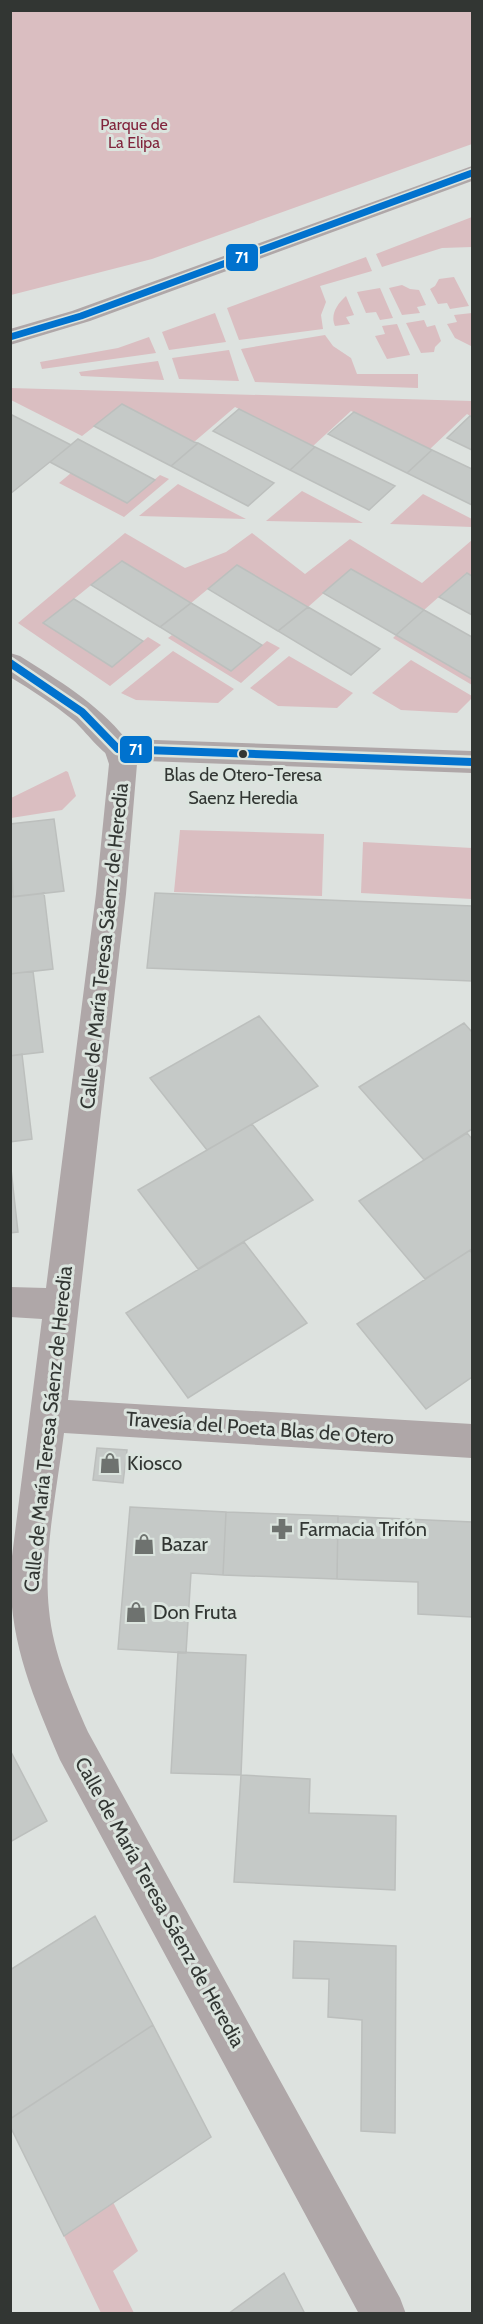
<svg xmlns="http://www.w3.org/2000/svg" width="483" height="2324" viewBox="0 0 483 2324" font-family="Cabin,sans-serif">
<rect width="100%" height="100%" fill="#dde2df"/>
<path fill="#dabec1" d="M11,10L472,11V144L152,259L11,295Z
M472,217V247L442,248L382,267L376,254Z
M366,257L372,271L320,286L326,302L321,315L323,329L239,340L227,308Z
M454,277L469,306L450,309L447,303L438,304L430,289L435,286L439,279Z
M402,285L410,289L419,290L426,305L417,307L420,313L402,315L389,288Z
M380,288L393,318L380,320L376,312L366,313L357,292Z
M346,296L354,315L346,317L350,324L335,326C330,315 337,304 346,296Z
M215,313L226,342L169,350L162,332Z
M472,313V345L471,346L455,338L447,324L457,322L454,315Z
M424,320L427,327L435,325L441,341L435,347L434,352L421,353L406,323Z
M397,324L410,355L387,359L375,336L385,334L382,326Z
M325,335L333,346L351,358L357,374H418V388L255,382L241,349Z
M149,337L156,353L42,369L40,362L118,348Z
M229,350L239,381L179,379L172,358Z
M158,361L164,380L81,376L79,372Z
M10,388L472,401V417L467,414L430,449L351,411L313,446L235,407L194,442L122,405L82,436L11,400Z
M71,473L127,503L160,475L169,479L124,517L59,483Z
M178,484L246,519L139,516Z
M302,491L363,523L266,521Z
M423,494L472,519V527L390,524Z
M125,533L185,568L226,552L252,533L305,574L350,539L422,583L472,540V576L466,573L424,610L351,569L308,607L237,565L191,603L121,561L44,623L112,667L148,637L161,645L110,686L18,623Z
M172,635L231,671L267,641L280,648L241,683L168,638Z
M396,635L472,679V685L393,638Z
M173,651L234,689L218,703L136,700L121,693Z
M289,656L353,693L337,708L278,706L250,688Z
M411,660L472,696V698L457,713L401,710L372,693Z
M66,771L68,772L76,796L62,810L11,818V798Z
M180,830L324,834L322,896L174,892Z
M363,842L472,848V899L361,893Z
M113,2202L138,2251L113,2271L134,2313H101L64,2236Z"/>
<path fill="#c5c9c7" stroke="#bcbfbd" stroke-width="1.5" d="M122,404L194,442L198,443L171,466L94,426Z
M239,409L315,447L290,470L213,431Z
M354,412L430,449L432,450L407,473L328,434Z
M10,414L71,445L10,494Z
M470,416L472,417V450L447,438Z
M78,439L155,480L127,503L50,462Z
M198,443L274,483L248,506L171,466Z
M315,447L395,486L369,510L290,470Z
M432,450L472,469V505L407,473Z
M122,561L191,603L160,627L91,585Z
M237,565L308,607L278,631L208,589Z
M351,569L424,610L396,635L323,593Z
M467,573L472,576V615L439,597Z
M74,599L143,641L112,667L43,623Z
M191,603L262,645L231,671L160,627Z
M308,607L380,649L351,675L278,631Z
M424,610L472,637V679L396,635Z
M54,819L64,891L13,897L10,824Z
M44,893L53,969L10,974V897Z
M155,893L472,906V981L147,968Z
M33,971L43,1052L10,1056V974Z
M259,1016L318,1086L207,1150L150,1078Z
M464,1023L472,1032V1129L424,1160L359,1087Z
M22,1054L32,1139L10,1142V1056Z
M252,1124L313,1200L198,1269L138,1190Z
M467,1133L472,1139V1249L425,1279L359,1201Z
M10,1160L18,1232L10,1233Z
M244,1242L307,1323L188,1398L126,1313Z
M470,1250L472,1254V1377L426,1409L357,1324Z
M97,1448L127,1450L123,1483L93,1480Z
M130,1507L226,1512L223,1575L191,1573L186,1653L118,1649Z
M226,1512L338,1516L337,1579L223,1575Z
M338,1516L472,1522V1617L418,1614V1582L337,1579Z
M178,1652L246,1655L241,1775L171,1773Z
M10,1750L47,1821L10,1842Z
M241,1775L310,1779L309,1813L396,1816L395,1890L234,1882Z
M95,1916L153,2025L10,2119V1970Z
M294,1941L396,1946L395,2133L361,2131L362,2020L328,2017L329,1979L293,1978Z
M153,2025L211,2137L64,2236L10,2126V2119Z
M284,2273L305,2314H228Z"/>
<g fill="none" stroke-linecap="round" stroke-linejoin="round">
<path fill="#afa7a8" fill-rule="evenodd" d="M472,166V181L90,321L10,345V329L72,311Z
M118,738L128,741L137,764L126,894L68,1400L472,1424V1458L64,1433C57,1490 43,1552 49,1610C53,1653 71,1693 88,1732L400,2298L406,2314H359L60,1760C32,1694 7,1637 11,1564L42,1319L10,1317V1287L46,1288L96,894L109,764L104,749L108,741Z"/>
<path fill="#afa7a8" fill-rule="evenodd" d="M10,653L20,656C58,680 97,703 126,739L472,751V773L118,760C100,754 87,732 73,720C53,704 32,690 10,677Z"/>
<defs>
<path id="bus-1-far1" d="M10,337L81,316L472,173"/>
<path id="bus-1" d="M10,663L82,712L118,749L472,762"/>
</defs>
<use href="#bus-1-far1" stroke="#dbe4de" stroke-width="10"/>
<use href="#bus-1" stroke="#dbe4de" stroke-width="13"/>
<use href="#bus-1-far1" stroke="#0072ce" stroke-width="7"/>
<use href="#bus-1" stroke="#0072ce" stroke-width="8"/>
</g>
<defs>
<symbol id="shop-bare" viewBox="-9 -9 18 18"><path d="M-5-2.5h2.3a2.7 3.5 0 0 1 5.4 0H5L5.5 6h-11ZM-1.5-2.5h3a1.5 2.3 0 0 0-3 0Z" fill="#6e726f" stroke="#dbe4de" stroke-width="2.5" paint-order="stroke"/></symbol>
<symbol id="pharmacy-bare" viewBox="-9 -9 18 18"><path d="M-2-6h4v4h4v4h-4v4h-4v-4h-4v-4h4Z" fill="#6e726f" stroke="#dbe4de" stroke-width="2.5" paint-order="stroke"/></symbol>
</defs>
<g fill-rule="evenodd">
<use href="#shop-bare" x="95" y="1448" width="30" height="30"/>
<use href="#pharmacy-bare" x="267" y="1514" width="30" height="30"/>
<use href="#shop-bare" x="129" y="1529" width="30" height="30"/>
<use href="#shop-bare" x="121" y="1597" width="30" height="30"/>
</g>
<circle fill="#323633" stroke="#dbe4de" stroke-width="2" cx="243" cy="754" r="5"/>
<g text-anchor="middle" stroke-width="6" stroke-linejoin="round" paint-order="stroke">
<g font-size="16" fill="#81243c" stroke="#dbe4de">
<text x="134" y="130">Parque de<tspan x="134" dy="18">La Elipa</tspan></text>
</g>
<g font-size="18" fill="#323633" stroke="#dbe4de">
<text x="243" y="781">Blas de Otero-Teresa<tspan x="243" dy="23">Saenz Heredia</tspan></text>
</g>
<g font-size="20" fill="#323633" stroke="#dbe4de">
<text transform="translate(104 946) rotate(-84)" y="7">Calle de María Teresa Sáenz de Heredia</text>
<text transform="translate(260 1428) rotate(4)" y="7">Travesía del Poeta Blas de Otero</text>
<text transform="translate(48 1429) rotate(-84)" y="7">Calle de María Teresa Sáenz de Heredia</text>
<text transform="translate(160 1902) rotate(61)" y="7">Calle de María Teresa Sáenz de Heredia</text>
</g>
<g font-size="20" fill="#323633" stroke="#dbe4de" text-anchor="start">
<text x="127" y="1470">Kiosco</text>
<text x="299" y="1536">Farmacia Trifón</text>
<text x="161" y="1551">Bazar</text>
<text x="153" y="1619">Don Fruta</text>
</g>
</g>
<g stroke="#dbe4de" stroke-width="2">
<rect x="225" y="243" width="34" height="29" rx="6" fill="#0072ce"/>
<rect x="119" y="735" width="34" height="29" rx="6" fill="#0072ce"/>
</g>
<g font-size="16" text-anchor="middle" font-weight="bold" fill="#fff">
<text x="242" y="263">71</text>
<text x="136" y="755">71</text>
</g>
<rect width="483" height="2324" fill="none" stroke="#323633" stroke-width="24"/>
</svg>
